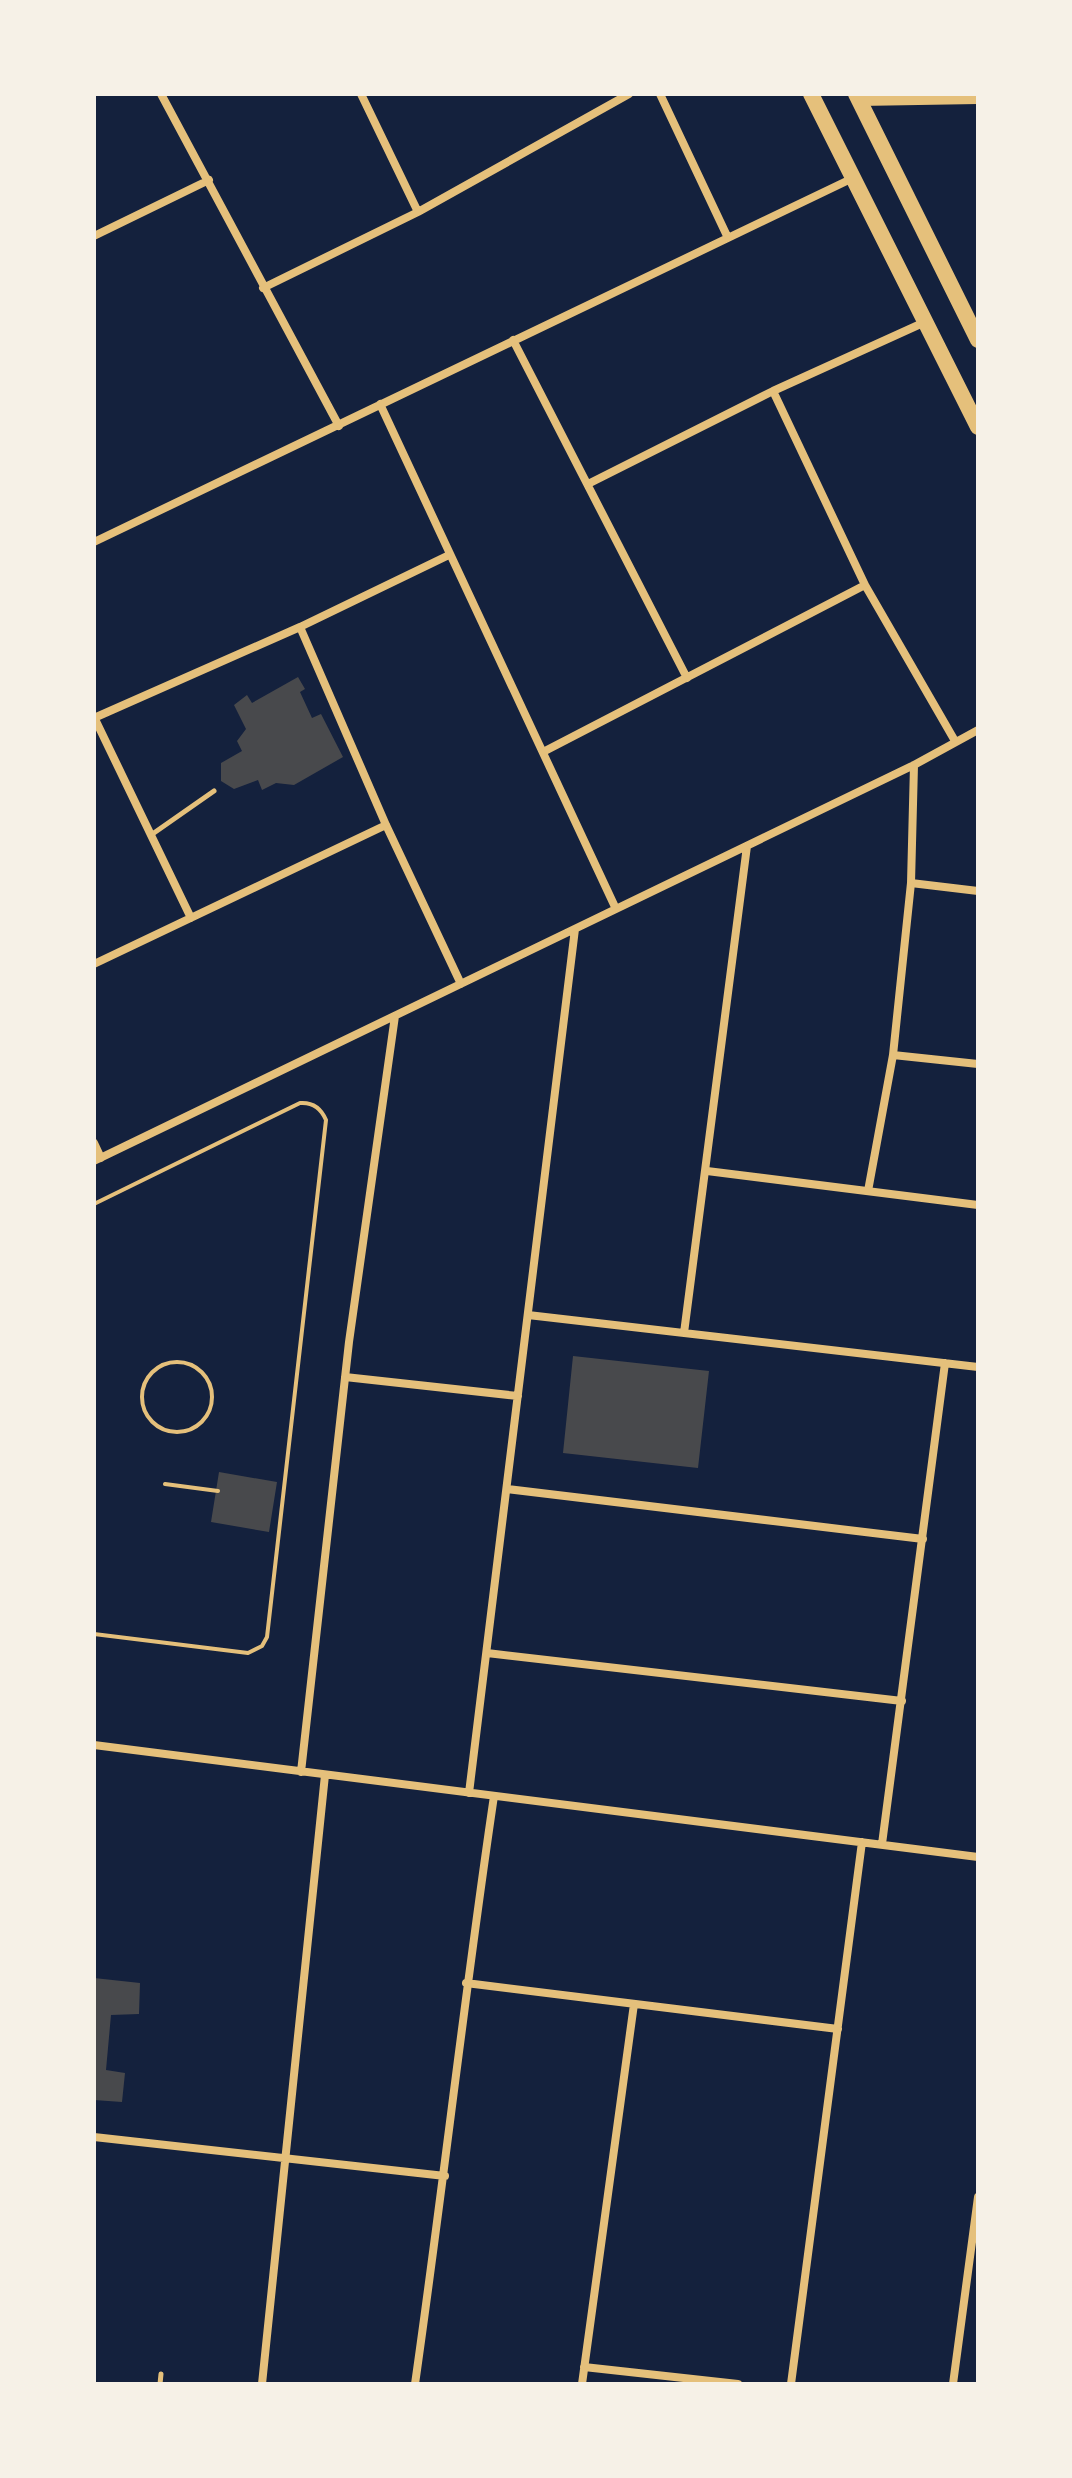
<svg xmlns="http://www.w3.org/2000/svg" width="1072" height="2478" viewBox="0 0 1072 2478" font-family="'PT Sans',sans-serif">
<rect width="100%" height="100%" fill="#14213d"/>
<path fill="#48494c" d="M298,677L305,689L300,692L312,718L321,714L343,757L294,785L276,783L262,790L258,780L234,789L221,781V763L242,751L237,741L246,729L234,705L247,695L252,703Z
M573,1356L709,1371L698,1468L563,1453Z
M219,1472L277,1482L269,1532L211,1522Z
M94,1978L140,1983L139,2014L111,2015L106,2070L125,2073L122,2102L94,2100Z"/>
<g fill="none" stroke-linecap="round" stroke-linejoin="round">
<path stroke="#e5c07b" stroke-width="4" d="M94,1204L300,1103C313,1102 321,1108 326,1120L267,1637L262,1646L248,1653L94,1634
M142 1397a35 35 0 1 1 70 0a35 35 0 1 1-70 0Z
M165,1484L218,1491"/>
<path stroke="#e5c07b" stroke-width="5" d="M151,835L214,791
M160,2384L161,2374"/>
<path stroke="#e5c07b" stroke-width="8" d="M161,94L339,426
M361,94L418,212
M660,94L728,238
M94,236L209,180
M263,288L418,212L629,94
M513,340L687,678
M773,391L865,585
M380,404L616,909
M588,484L773,391L925,322
M94,542L853,178
M300,627L386,825L461,984
M94,717L191,918
M94,718L300,627L449,555
M543,752L865,585L955,741
M911,883L978,891
M94,964L386,825
M893,1055L978,1064
M94,1143L101,1158
M94,1161L914,765L978,730
M707,1171L978,1205
M868,1191L893,1055L911,883L914,765
M528,1315L978,1367
M684,1333L747,846
M345,1377L518,1396
M507,1489L923,1539
M487,1653L902,1701
M94,1745L978,1857
M301,1772L349,1342L395,1016
M469,1793L575,929
M882,1844L945,1363
M466,1983L838,2029
M94,2137L445,2176
M584,2367L738,2384
M262,2384L325,1775
M415,2384C443,2188 465,1991 494,1796
M582,2384L634,2004
M791,2384L862,1842
M953,2384L978,2197"/>
<path stroke="#e5c07b" stroke-width="14" d="M859,99L978,97"/>
<path stroke="#e5c07b" stroke-width="16" d="M811,94L978,427
M856,94L978,340"/>
</g>
<rect width="1072" height="2478" fill="none" stroke="#f6f1e7" stroke-width="192"/>
</svg>
